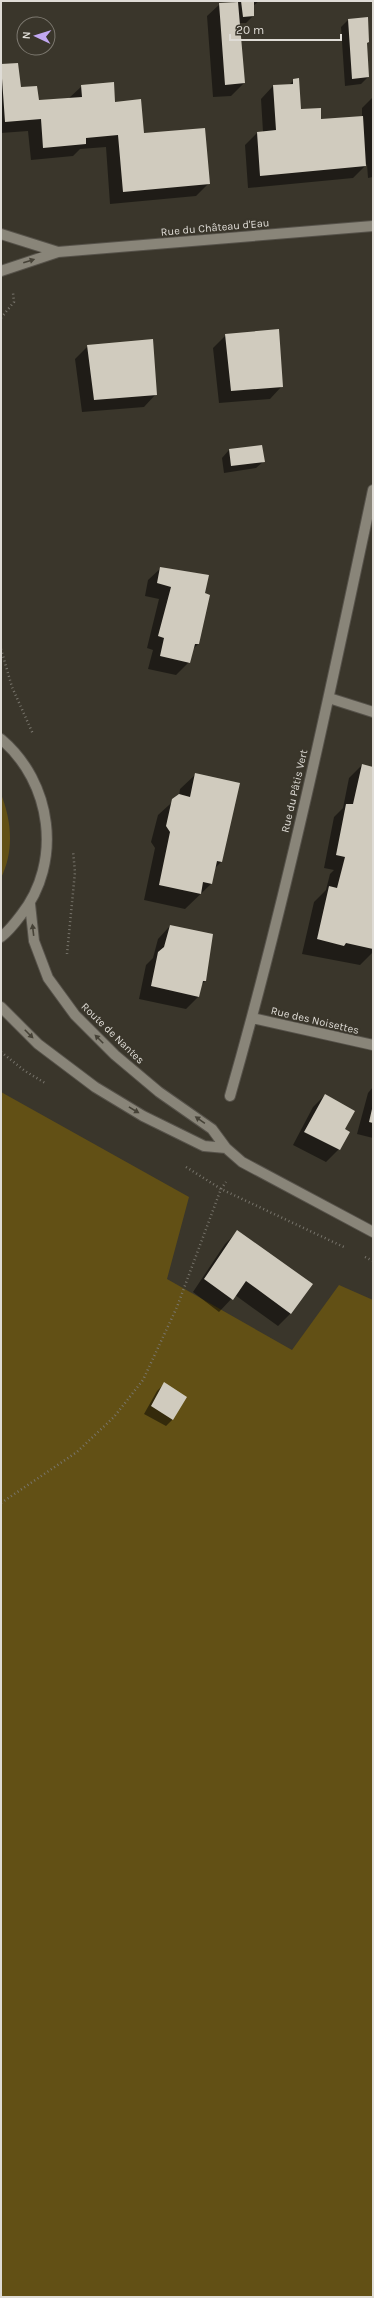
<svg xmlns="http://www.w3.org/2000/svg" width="374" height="2298" viewBox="0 0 374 2298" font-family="Karla,sans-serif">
<rect width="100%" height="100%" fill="#3a362b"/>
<path fill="#625015" d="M1,794C12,822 14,851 1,878Z
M1,1092L189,1197L167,1279L292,1350L339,1285L373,1300V2297H1Z"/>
<path fill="#0007" d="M233,1H259L253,6V16L246,23H239L244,83L231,96L213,97L207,16L220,4L233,3Z
M367,18L368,42L366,44L368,77L361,84L345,86L341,27L348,20Z
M17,64L20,88L38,101L69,98L82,86L114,103L143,134L209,183L196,196L110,204L106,147L80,149L73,156L31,160L28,131L1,133V65Z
M294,80L300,110L320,120L362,117V108L373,97V177L368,178L367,164L353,178L248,188L245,145L258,132H263L261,99L273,86H288Z
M226,335L282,386L270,399L219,403L213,348Z
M88,346L156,394L144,407L82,412L75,359Z
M229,450L264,461L256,468L224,473L222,458Z
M161,568L204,594L198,644L192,650L189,662L176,675L148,669L153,650L147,648L159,599L145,596L148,580Z
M362,765L373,768V952L360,965L302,954L314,902L326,890L330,874L334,870L324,868L334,817L343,808L349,778Z
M196,774L221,862L215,868L211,884L185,909L144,900L155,848L151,842L158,815L179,796L180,789Z
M170,926L205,981L201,985L198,997L186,1009L139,999L146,965L153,958L158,939Z
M373,1087V1138L357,1134L368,1093Z
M325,1095L343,1129L339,1149L326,1162L293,1145L313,1107Z
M238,1231L312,1284L290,1314L278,1326L235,1295L219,1312L193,1292L225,1244Z
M165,1383L173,1419L166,1426L144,1414L157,1391Z"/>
<path fill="#d0cbbe" d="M241,1H254V16L243,17Z
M238,2L245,83L225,85L219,3Z
M368,17L369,42L367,43L369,77L352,79L348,19Z
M18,63L21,87L37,86L39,100L82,97L81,85L114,82L115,102L141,99L144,133L205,128L210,184L123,192L118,135L86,138V144L43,148L41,119L5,122L1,64Z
M299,78L301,109L321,108V119L363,116L366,166L260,176L257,132L276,130L273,85L293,84V79Z
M279,329L283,387L231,391L225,334Z
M153,339L157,395L94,400L87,345Z
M262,445L265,462L231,466L229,449Z
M160,567L209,575L205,593L210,595L199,644H195L190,663L160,656L164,638L158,636L171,587L157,583Z
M362,764L373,767V949L346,943L344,946L317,939L329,886L337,888L345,857L336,855L346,804H353Z
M195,773L240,783L222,862L217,861L212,884L203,882L201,894L159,885L170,832L166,826L172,799L179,794L190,797Z
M170,925L213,934L206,981H203L199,997L151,986L158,952L164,947Z
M325,1094L355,1111L345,1129L350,1132L340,1150L304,1132Z
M372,1109H373V1123L369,1122Z
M237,1230L313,1284L291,1314L246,1281L233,1300L204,1279Z
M164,1382L187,1397L173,1420L151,1406Z"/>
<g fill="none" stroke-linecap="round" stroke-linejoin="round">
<defs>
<path id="minor" d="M1,234L58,252
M1,271L58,252L373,226
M329,698L373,712
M1,739C52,782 63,862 21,915C15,923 9,931 1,937
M30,904L34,941L48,978L75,1015L115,1055L159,1092L212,1129L226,1148L242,1162L373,1232
M1,1007L38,1044L95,1087L143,1116L204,1146L226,1148
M252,1018L373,1045
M230,1096C287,897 330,693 373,490"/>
</defs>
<use href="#minor" stroke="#56524a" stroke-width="12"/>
<path stroke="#78756c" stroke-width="2.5" stroke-dasharray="1 3" stroke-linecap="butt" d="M1,318L14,302L13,293
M1,649L12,687L33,734
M67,954L75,872L73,851
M1,1052L25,1071L45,1083
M186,1167L221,1189L346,1248
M365,1257L373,1261
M1,1503L77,1452L114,1417L143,1380L177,1307L221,1189L226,1182"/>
<use href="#minor" stroke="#898579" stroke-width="10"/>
</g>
<defs><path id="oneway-solid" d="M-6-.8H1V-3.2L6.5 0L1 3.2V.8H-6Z"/></defs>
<g fill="#464237">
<use href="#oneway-solid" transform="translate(29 261) rotate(-17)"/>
<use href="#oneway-solid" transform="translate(33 930) rotate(-97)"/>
<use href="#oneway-solid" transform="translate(29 1034) rotate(45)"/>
<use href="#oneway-solid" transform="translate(99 1039) rotate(-135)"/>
<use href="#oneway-solid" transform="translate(134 1110) rotate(31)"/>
<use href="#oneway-solid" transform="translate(200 1120) rotate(-145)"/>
</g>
<g text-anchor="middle" stroke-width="4" stroke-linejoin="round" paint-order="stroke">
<g font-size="11" fill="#dfdcd6" stroke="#3a362b">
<text transform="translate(215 227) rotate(-5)" y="4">Rue du Château d'Eau</text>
<text transform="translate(294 791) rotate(-77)" y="4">Rue du Pâtis Vert</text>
<text transform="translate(315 1020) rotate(13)" y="4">Rue des Noisettes</text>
<text transform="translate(113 1033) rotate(44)" y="4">Route de Nantes</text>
</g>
</g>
<rect width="374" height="2298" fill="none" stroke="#dfdcd6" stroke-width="4"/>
<g transform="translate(36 36) rotate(274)"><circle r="19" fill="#3a362b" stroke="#7c786f"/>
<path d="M0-3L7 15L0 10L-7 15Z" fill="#c2a8f2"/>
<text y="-6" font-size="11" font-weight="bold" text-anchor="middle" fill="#dfdcd6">N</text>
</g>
<path d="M230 34v6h111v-6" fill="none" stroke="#dfdcd6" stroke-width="2"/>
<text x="236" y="34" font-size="12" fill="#dfdcd6" stroke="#3a362b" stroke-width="3" paint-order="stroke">20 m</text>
</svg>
